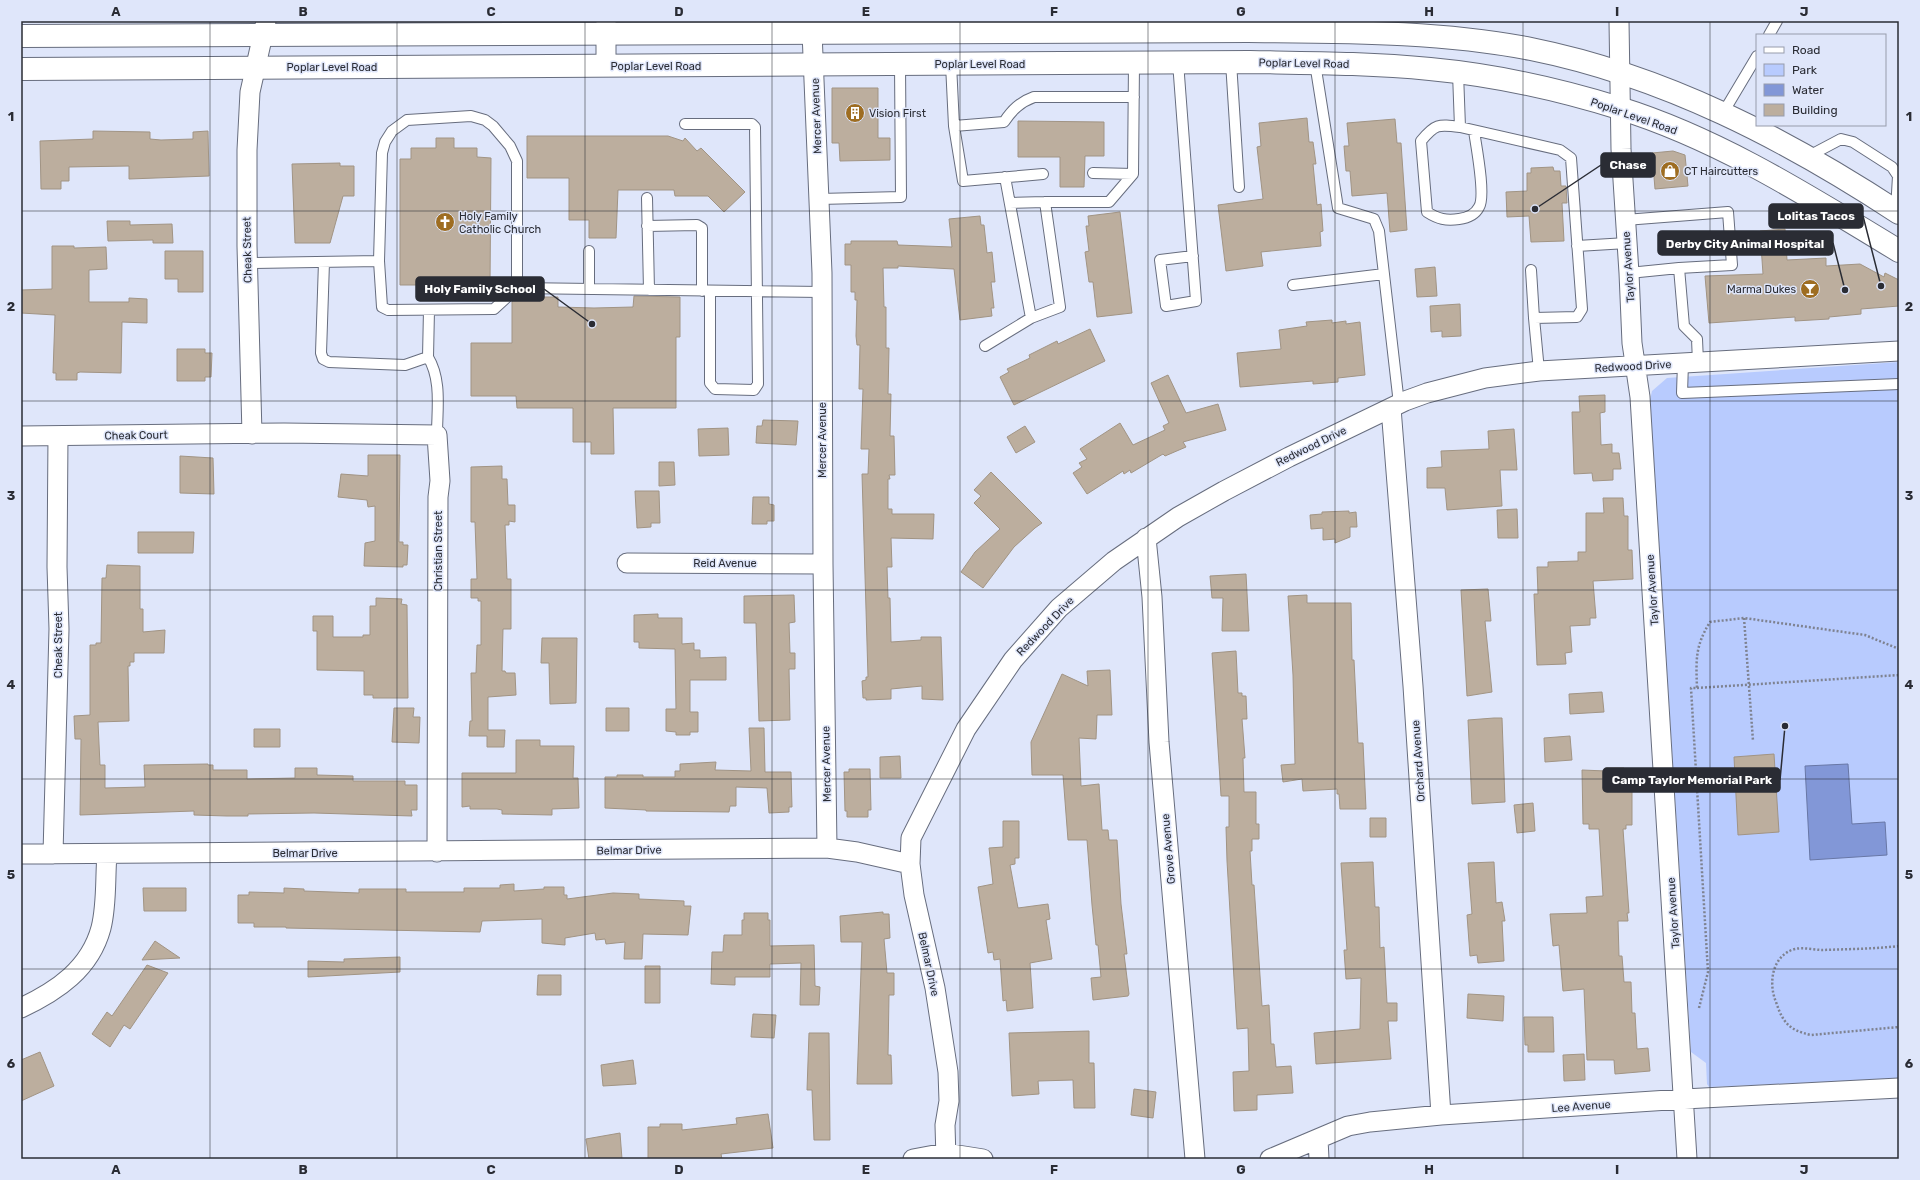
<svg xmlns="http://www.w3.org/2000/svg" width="1920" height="1180" viewBox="0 0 1920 1180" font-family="Rubik,sans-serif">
<rect width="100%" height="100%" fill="#dfe6fa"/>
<path fill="#b8cbfe" d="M1899,362V1079L1709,1087L1707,1084L1706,1063L1691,1052L1650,400L1652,391L1667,378Z"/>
<path fill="#8297d7" stroke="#6877a6" d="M1848,764L1852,824L1885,822L1887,855L1810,860L1805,766Z"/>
<path fill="#bcae9e" stroke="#a19484" d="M832,88H878V138H890V160L840,161L839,143H832Z
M1307,118L1309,142H1313L1316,164H1313L1317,205L1321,204L1323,231L1320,232L1321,246L1261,252L1263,266L1226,271L1218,205L1263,199L1257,147L1261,146L1259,123Z
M1395,119L1397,143H1401L1407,230L1390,232L1387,193L1352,196L1350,171H1346L1344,146H1349L1347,123Z
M1018,121L1104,122V156H1085L1084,187H1060V157H1018Z
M93,131L150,132V139L161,140L193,139V132L208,131L209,176L129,179V166L69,167V181H61V189H41L40,141L93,139Z
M527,136H668L683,141L685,138L697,151L701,148L745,192L724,212L708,196H675L674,190H618L616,238H589V220H569V178H527Z
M436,138H454V148H477V157L491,158L490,285H400V159H411V148H436Z
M1673,151L1685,155L1688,186L1655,189L1652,153Z
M340,163V166H354V196H343L330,243H295L292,164Z
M1553,167L1554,171H1560L1561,186H1566L1567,203H1562L1564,241L1531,242L1529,216L1507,217L1506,192L1527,191V173H1531V168Z
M1120,212L1132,313L1097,317L1093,282H1089L1085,252L1089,251L1086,226H1089L1088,216Z
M980,216L981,225H984L987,253L992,252L995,282H991L994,308H991L992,316L960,320L954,269L898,266V268H883L884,307H886V348H889L888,394H891L890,436H894L895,475H889L890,479H888V509H892V514H934L933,539L891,538L892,567H887L888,598H890L891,642L921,640V637H941L943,700L922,699V686L891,689V699L866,700V698H863L862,681L866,680V677H868L862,474H868L869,449H861L863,389H859L860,345H857L856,336L857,300H855V292H851V265H845V244H851V241H897L898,245L952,247L949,219Z
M107,221H130V225L172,224L173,243H153V240L108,241Z
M1785,229L1787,260L1826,258V266L1860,264L1884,277L1885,273L1899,280V306L1861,309V314L1829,317V319L1795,321V317L1709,323L1705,276L1763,274L1760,231Z
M52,246H74V248L106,247L107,269L89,270V302H129V298L147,299V323L122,322L121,373L80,372L77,373V380H56V373H53L55,315L21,313V290L52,289Z
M165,251H203V292H178V279H165Z
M1435,267L1437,296L1417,297L1415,269Z
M634,296L680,297V337H676V408H613L614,454H591V442H573V408H517L516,396H471V343H512V302L517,297H558V307L594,308L633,307Z
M1460,304L1461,336L1442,337V331L1431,332L1430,306Z
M1332,320V323L1346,321V324L1360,322L1365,375L1338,378V382L1313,384V381L1240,387L1237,353L1281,349L1279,330L1307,326L1306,322Z
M1090,329L1105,361L1014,405L1000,377L1009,372L1007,369L1030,358L1029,355L1057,341L1058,344Z
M177,349H205V353H212L211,377H205V381H177Z
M1168,375L1186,413L1218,404L1226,430L1183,442L1186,447L1165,456L1163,454L1131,473L1130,470L1124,474L1123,471L1087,494L1073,473L1082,467L1079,463L1087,459L1080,449L1120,423L1133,445L1165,430L1163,426L1169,423L1151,383Z
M1605,395V412L1600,413L1601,445L1612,444V453H1619L1621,469H1613V480L1593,481L1592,473L1574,474L1572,412H1580L1579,396Z
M763,420L798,421L796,445L756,443L757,426H762Z
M1025,426L1035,442L1016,453L1007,437Z
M728,428L729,455L699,456L698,429Z
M1514,429L1517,470H1500L1502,506L1447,510L1445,488H1427V468L1442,467L1441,451L1489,449L1488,431Z
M368,455H400L399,542H403V545H408L407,565H403V567L364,566L365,543L375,541V506L368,507L367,500L338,497L341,474L368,476Z
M180,456L213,458L214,494L180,493Z
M659,462H674L675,485L659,486Z
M502,466V479H507L508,505H515V522L509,521V525H505L507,579H511V629H503L502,671H505L506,673H515L516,695L488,697V730H505L504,747H487V736H469L470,721H472L471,673H476L477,645H481V601H478V598H471V579H477L475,522H471V467Z
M991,472L1042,523L1035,528L1014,547L983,588L961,572L975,552L1000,529L974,503L981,496L974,490Z
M635,491H659L660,523H651V527L637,528Z
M753,497H769V504L774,505V521H767V524H752Z
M1603,498H1623L1624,516H1628V550H1632L1633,579L1593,581L1596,618H1590V625L1570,626L1572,652L1565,653L1566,664L1537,665L1534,594H1538L1537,567H1548V562L1578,561V552H1586V513H1604Z
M1517,509L1518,538H1498L1497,510Z
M1349,511V513L1356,512L1357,527H1350V537L1335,543V539L1323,540V528L1311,529L1310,515L1322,514V512Z
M138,532H194L193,553H138Z
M107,565L140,566V609H143V632L165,630L164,653H134V662H130V666H128L129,721L98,722L100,765H105V788L145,787L144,765L208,764V765H213V770H247V779L295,778V768H317V775L353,776V781H405V785H417V810H411L412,816L314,813L248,814V816H227L194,815V811L80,815L81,739H75L74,716L90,715V645H96V643H101L102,578H106Z
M1246,574L1249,631H1222L1223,598H1212L1210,576Z
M1488,589L1491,621H1485L1492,692L1467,696L1461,590Z
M794,595L795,622L789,623L790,653H795V669H789L790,720L759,721L756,623H744V596Z
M1307,595V603H1351L1352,660H1354L1358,743H1363L1366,809H1340L1339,794H1337V789L1303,791L1302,779L1283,782L1281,765L1295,764L1293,675L1288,596Z
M376,598L402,599L401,604L407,605L408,698H373V695H364V671L317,670V631H313V616H333V637H363V635H370V606H376Z
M658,614V618H682V644L694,643V650H700V658L726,657V680H690V712H698V732H690V735H676V732L666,731V709H676L675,649L639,648V642H634V615Z
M542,638H577L576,703L550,704L549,663H541Z
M1236,651L1238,693H1242V696H1246L1247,719H1242L1245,758H1243L1244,792H1256V824H1259V839H1252V851H1250L1252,885H1254L1262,1006L1269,1005L1271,1044H1274L1276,1067L1291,1066L1293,1093L1257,1095V1110L1234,1111L1233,1072L1249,1071L1248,1028L1237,1029L1227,861L1226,827H1229V796H1221L1212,653Z
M1110,670L1112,715H1097L1096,739L1079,738L1081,786L1099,784L1102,830H1108L1109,840H1117L1121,904L1127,954H1124L1129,994L1128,996L1093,1000L1091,978L1101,977L1098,945H1096L1092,905L1087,840H1068L1063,775H1032L1031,742L1062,674L1088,686L1087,671Z
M1602,692L1604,712L1570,714L1569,694Z
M394,708H414L413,717H420L419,743L392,742Z
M606,708H629V731H606Z
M1494,718H1502L1505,802L1472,804L1468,720Z
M749,728H764L765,772H791L792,807H789V812L769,813L767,788L736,787V806H730L729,812L646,811V810L605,808V777H617V775H643V777H675V771H680V764L716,762L715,770L751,771Z
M254,729H280V747H254Z
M1570,736L1572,760L1545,762L1544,738Z
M516,740H540V746H574L573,778H578L579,808L552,809V815L502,814V810L497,809H470V806L462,807V773H516Z
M1774,754L1779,832L1738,835L1734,757Z
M900,756L901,778H880V757Z
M1606,768H1624L1625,770H1632V825H1626V829H1623L1629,913H1627L1628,921H1618L1619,956H1622L1624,982H1631L1632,1013H1635L1637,1049L1648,1048L1650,1071L1615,1074L1614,1060H1587L1584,989L1563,991L1559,945L1553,946L1550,914L1587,913L1586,897L1603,896L1599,829H1589V824H1583L1582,770L1606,771Z
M849,769H870L871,810H868V817H847V811H845L844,772H849Z
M1533,803L1535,831L1517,833L1514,805Z
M1370,818H1386V837H1370Z
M1003,821H1019V858H1015V864L1010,865L1018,908L1048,904L1050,919L1046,920L1052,959L1030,963L1033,1008L1007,1011L1006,1000L1003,1001L1000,959L994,960L993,952L988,953L978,887L993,884L989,848L1003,847Z
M1373,862L1375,907H1379L1380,948L1384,947L1387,1003H1397V1021H1388L1391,1059L1316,1064L1314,1033L1360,1029L1361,978L1346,979L1344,950H1347L1341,863Z
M1494,862L1496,903L1502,902L1505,921H1502L1504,961L1478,963L1477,955L1470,956L1467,915L1472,914L1468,863Z
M514,884V891L544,889V887H564V895H567V899L613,893L639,894V899L684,901V906H691L688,935L643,934L642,959H624L625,942L606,944L605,939L596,940L595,933L565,938V945L542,943V919L482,921L480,932L286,928V927H254V923H238V895H249V892L284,893V888L304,889V891L359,893V889H406V892H464V888H500V885Z
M143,888H186V911H144Z
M883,912V914H889L890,938L884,939L887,973H894V995H889L888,1055H891L892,1084H857L862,942H841L840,916Z
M744,913H768V920H770V946L814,945L815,986L820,987L819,1005H800L801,963L770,964V977H735V985L711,984L712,952H723L724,935H742V920H744Z
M155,941L180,958L142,960Z
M400,957V972L308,977V961L344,962V959Z
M147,965L168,973L130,1029L124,1025L110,1047L92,1034L107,1012L112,1016Z
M645,966H660V1003H645Z
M538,975H561V995H537Z
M1468,994L1504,996L1503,1021L1467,1018Z
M753,1014L776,1015L774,1038L751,1037Z
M1524,1017H1553L1554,1052H1528V1045H1525Z
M1089,1031V1063H1094L1095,1108H1074L1073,1080L1038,1081L1039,1094L1012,1096L1009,1033Z
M809,1033H829L830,1140H814L812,1090H807Z
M40,1052L54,1086L21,1101V1060Z
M1584,1054L1585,1080L1564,1081L1563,1055Z
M633,1060L636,1084L603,1086L601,1065Z
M1134,1089L1156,1092L1153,1118L1131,1115Z
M768,1114L773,1148L721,1154L722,1159H648V1127H660V1124H682V1130L737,1124L736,1118Z
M620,1133L622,1159H589L586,1139Z"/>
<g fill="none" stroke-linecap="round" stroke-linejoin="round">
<defs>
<path id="lane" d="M1769,35L1777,21
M1178,62L1196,301L1166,306L1160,260L1193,256
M1231,62L1239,187
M1315,63L1338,208L1374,219L1379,231L1399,404
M951,64L954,126L963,181L1043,174
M1458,73L1460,127L1560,150L1571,158L1582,309L1577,317L1534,318L1539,371
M1723,113L1757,56
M685,124H752L755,127L758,384L754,390L715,389L710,383V291
M954,126L1004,122C1012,110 1020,102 1034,97H1134
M1460,127C1438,124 1435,124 1421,141L1427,212C1438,219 1446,221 1459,219C1467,218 1475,215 1479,207C1486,196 1476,145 1474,131
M1807,157L1841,139L1853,142L1892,167L1898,176L1896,210
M1093,173L1133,174L1134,63
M647,198L649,290
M819,199L901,197L900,64
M1010,203L1045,202
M1625,220L1728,212L1732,265L1679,268
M647,226L697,225L702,228V291
M1577,246L1627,243
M589,251V289
M324,262L321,353L323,359L329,362L405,365L428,357L429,310
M247,263L379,261L382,307L388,310L494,309L517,288V161L510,146L493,126L485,120L471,116L407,120L392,131L385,142L382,153L379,261
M1531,270L1534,318
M1629,273L1679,268L1684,326L1697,339L1698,362
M1293,285L1384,274
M517,288L822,292
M1031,318L1060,307L1045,202H1109L1133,174
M985,346L1031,318L1005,177
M428,357C442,380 437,409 437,435
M1683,363L1682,393L1899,384"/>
<path id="street" d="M606,21V66
M1619,21L1621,149L1629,273L1632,343L1640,397L1687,1159
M812,32L822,273L823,564L827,848
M1391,408L1413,686L1441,1115
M252,434L247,246V150L250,92L266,21
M21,436L284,433L437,435L440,481L438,497L437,852
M1146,538L1152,597L1159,742L1195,1159
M627,563L823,564
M21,854L827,848L857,852L910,864
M53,854L59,629L57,567L58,436
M21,1008C57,991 90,969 101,928C107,905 105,878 107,854
M1318,1139L1319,1159
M913,1159L945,1153L983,1159
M946,1159L945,1125L949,1101L948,1072L935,988L914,895L910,864L911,838L966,729L1013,660L1059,608L1114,561L1178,517L1224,491L1289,457L1405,401L1427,393L1485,378L1539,371L1899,351
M1270,1159L1348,1126L1370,1122L1441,1115L1684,1099L1899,1088"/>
<path id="secondary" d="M21,36L1248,31C1342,32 1438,31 1531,49C1665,76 1786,139 1899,213
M21,69L1250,62C1310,63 1370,63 1430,69C1494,75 1558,89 1619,108C1719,139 1810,197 1899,251"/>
</defs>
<use href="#lane" stroke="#676d7e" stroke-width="12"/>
<use href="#street" stroke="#676d7e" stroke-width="21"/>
<use href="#secondary" stroke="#676d7e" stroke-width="24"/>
<path stroke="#7e8290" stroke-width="2.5" stroke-dasharray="2 2" stroke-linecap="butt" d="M1744,618L1753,741
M1697,688L1899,675
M1899,946C1873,949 1848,949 1823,950C1814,950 1803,947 1795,949C1772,955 1768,983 1776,1002C1783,1023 1789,1030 1811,1035L1899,1027
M1699,1008L1708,972L1691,688H1697C1696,660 1695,646 1710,622L1744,618L1865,635L1899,649"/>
<use href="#lane" stroke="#fff" stroke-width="10"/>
<use href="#street" stroke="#fff" stroke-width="19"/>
<use href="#secondary" stroke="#fff" stroke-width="22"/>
</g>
<path fill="none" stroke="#2a2c34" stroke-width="1" stroke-opacity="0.55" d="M210,21V1159M397,21V1159M585,21V1159M772,21V1159M960,21V1159M1148,21V1159M1335,21V1159M1523,21V1159M1710,21V1159M21,211H1899M21,401H1899M21,590H1899M21,779H1899M21,969H1899"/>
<defs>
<symbol id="building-disc" viewBox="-11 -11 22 22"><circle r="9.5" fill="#9e6d21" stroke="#dfe6fa"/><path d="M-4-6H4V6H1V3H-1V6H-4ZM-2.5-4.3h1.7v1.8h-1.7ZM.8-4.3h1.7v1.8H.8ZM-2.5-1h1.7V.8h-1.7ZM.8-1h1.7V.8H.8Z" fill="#fff"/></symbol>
<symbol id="shop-disc" viewBox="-11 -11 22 22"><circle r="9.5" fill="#9e6d21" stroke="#dfe6fa"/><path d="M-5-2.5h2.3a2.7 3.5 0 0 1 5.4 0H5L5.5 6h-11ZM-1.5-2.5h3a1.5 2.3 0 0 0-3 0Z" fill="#fff"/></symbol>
<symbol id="church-disc" viewBox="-11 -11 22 22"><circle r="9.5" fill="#9e6d21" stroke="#dfe6fa"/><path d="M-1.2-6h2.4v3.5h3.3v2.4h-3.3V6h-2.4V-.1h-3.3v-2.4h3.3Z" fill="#fff"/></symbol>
<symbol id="bar-disc" viewBox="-11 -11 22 22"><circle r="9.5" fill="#9e6d21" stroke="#dfe6fa"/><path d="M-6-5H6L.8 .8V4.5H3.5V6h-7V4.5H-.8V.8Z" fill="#fff"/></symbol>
</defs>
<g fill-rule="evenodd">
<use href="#building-disc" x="844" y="102" width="22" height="22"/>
<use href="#shop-disc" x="1659" y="160" width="22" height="22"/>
<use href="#church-disc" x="434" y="211" width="22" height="22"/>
<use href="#bar-disc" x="1799" y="278" width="22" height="22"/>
</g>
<g text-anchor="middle" stroke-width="3" stroke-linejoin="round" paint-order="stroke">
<g font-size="11" fill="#2a2c34" stroke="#dfe6fa">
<text transform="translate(1304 63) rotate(1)" y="4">Poplar Level Road</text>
<text x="980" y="68">Poplar Level Road</text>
<text x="656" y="70">Poplar Level Road</text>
<text x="332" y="71">Poplar Level Road</text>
<text transform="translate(816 116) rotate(-92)" y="4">Mercer Avenue</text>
<text transform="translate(1634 116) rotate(19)" y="4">Poplar Level Road</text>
<text transform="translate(247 250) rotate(-91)" y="4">Cheak Street</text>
<text transform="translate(1628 267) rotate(-94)" y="4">Taylor Avenue</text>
<text transform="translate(1633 366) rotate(-3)" y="4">Redwood Drive</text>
<text transform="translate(136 435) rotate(-1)" y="4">Cheak Court</text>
<text transform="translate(822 440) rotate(-90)" y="4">Mercer Avenue</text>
<text transform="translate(1311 446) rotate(-26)" y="4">Redwood Drive</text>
<text transform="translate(438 551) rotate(-90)" y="4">Christian Street</text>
<text x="725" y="567">Reid Avenue</text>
<text transform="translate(1652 590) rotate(-94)" y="4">Taylor Avenue</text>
<text transform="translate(1045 626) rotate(-46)" y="4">Redwood Drive</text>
<text transform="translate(58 645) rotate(-90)" y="4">Cheak Street</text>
<text transform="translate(1418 761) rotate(-94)" y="4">Orchard Avenue</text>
<text transform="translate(826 764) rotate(-91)" y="4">Mercer Avenue</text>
<text transform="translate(1168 849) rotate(-95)" y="4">Grove Avenue</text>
<text transform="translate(629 850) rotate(-1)" y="4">Belmar Drive</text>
<text x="305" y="857">Belmar Drive</text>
<text transform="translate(1673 913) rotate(-94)" y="4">Taylor Avenue</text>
<text transform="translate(929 964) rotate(78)" y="4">Belmar Drive</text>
<text transform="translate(1581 1106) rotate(-4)" y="4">Lee Avenue</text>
</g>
<g font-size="11" fill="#2a2c34" stroke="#dfe6fa" text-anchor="start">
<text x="869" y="117">Vision First</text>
<text x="1684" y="175">CT Haircutters</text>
<text x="459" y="220">Holy Family<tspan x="459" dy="13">Catholic Church</tspan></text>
<text x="1796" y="293" text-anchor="end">Marma Dukes</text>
</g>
</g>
<path fill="none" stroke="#2a2c34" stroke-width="1.5" d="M1535 209L1601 165M1881 286L1863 216M1845 290L1833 243M592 324L544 289M1785 726L1780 780"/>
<g fill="#2a2c34" stroke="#dfe6fa" stroke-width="1.5">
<circle cx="1535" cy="209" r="4"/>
<circle cx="1881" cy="286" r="4"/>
<circle cx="1845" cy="290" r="4"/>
<circle cx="592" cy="324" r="4"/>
<circle cx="1785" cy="726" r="4"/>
</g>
<g fill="#2a2c34" stroke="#2a2c34" stroke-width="1.5">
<rect x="1601" y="153" width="54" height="24" rx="4"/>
<rect x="1769" y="204" width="94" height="24" rx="4"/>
<rect x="1658" y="231" width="175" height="24" rx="4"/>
<rect x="416" y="277" width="128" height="24" rx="4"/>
<rect x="1603" y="768" width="177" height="24" rx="4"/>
</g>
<g font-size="12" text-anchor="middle" font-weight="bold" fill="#fff">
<text x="1628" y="169">Chase</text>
<text x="1816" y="220">Lolitas Tacos</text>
<text x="1745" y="248">Derby City Animal Hospital</text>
<text x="480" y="293">Holy Family School</text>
<text x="1692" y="784">Camp Taylor Memorial Park</text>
</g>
<rect width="1920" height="1180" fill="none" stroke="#dfe6fa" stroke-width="44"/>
<rect x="1756" y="34" width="130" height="92" fill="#dfe6fa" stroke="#979cab"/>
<rect x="1764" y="47" width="20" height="6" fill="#ffffff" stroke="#979cab"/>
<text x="1792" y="54" font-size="12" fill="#2a2c34">Road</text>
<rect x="1764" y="64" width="20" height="12" fill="#b8cbfe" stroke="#979cab"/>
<text x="1792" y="74" font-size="12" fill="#2a2c34">Park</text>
<rect x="1764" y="84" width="20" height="12" fill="#8297d7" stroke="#979cab"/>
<text x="1792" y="94" font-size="12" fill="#2a2c34">Water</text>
<rect x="1764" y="104" width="20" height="12" fill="#bcae9e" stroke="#979cab"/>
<text x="1792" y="114" font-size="12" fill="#2a2c34">Building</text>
<rect x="22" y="22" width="1876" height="1136" fill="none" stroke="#2a2c34" stroke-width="1.5"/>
<g font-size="13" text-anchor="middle" font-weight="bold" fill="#2a2c34">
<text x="116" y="16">A</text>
<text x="303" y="16">B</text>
<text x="491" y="16">C</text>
<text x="679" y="16">D</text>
<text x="866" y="16">E</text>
<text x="1054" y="16">F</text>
<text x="1241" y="16">G</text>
<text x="1429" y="16">H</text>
<text x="1617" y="16">I</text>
<text x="1804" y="16">J</text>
<text x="11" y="121">1</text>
<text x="1909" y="121">1</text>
<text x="11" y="311">2</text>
<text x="1909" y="311">2</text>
<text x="11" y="500">3</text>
<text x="1909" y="500">3</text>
<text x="11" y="689">4</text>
<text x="1909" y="689">4</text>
<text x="11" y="879">5</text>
<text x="1909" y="879">5</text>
<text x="11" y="1068">6</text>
<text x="1909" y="1068">6</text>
<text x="116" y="1174">A</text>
<text x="303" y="1174">B</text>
<text x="491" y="1174">C</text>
<text x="679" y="1174">D</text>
<text x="866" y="1174">E</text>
<text x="1054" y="1174">F</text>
<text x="1241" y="1174">G</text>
<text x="1429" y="1174">H</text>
<text x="1617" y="1174">I</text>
<text x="1804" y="1174">J</text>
</g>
</svg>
